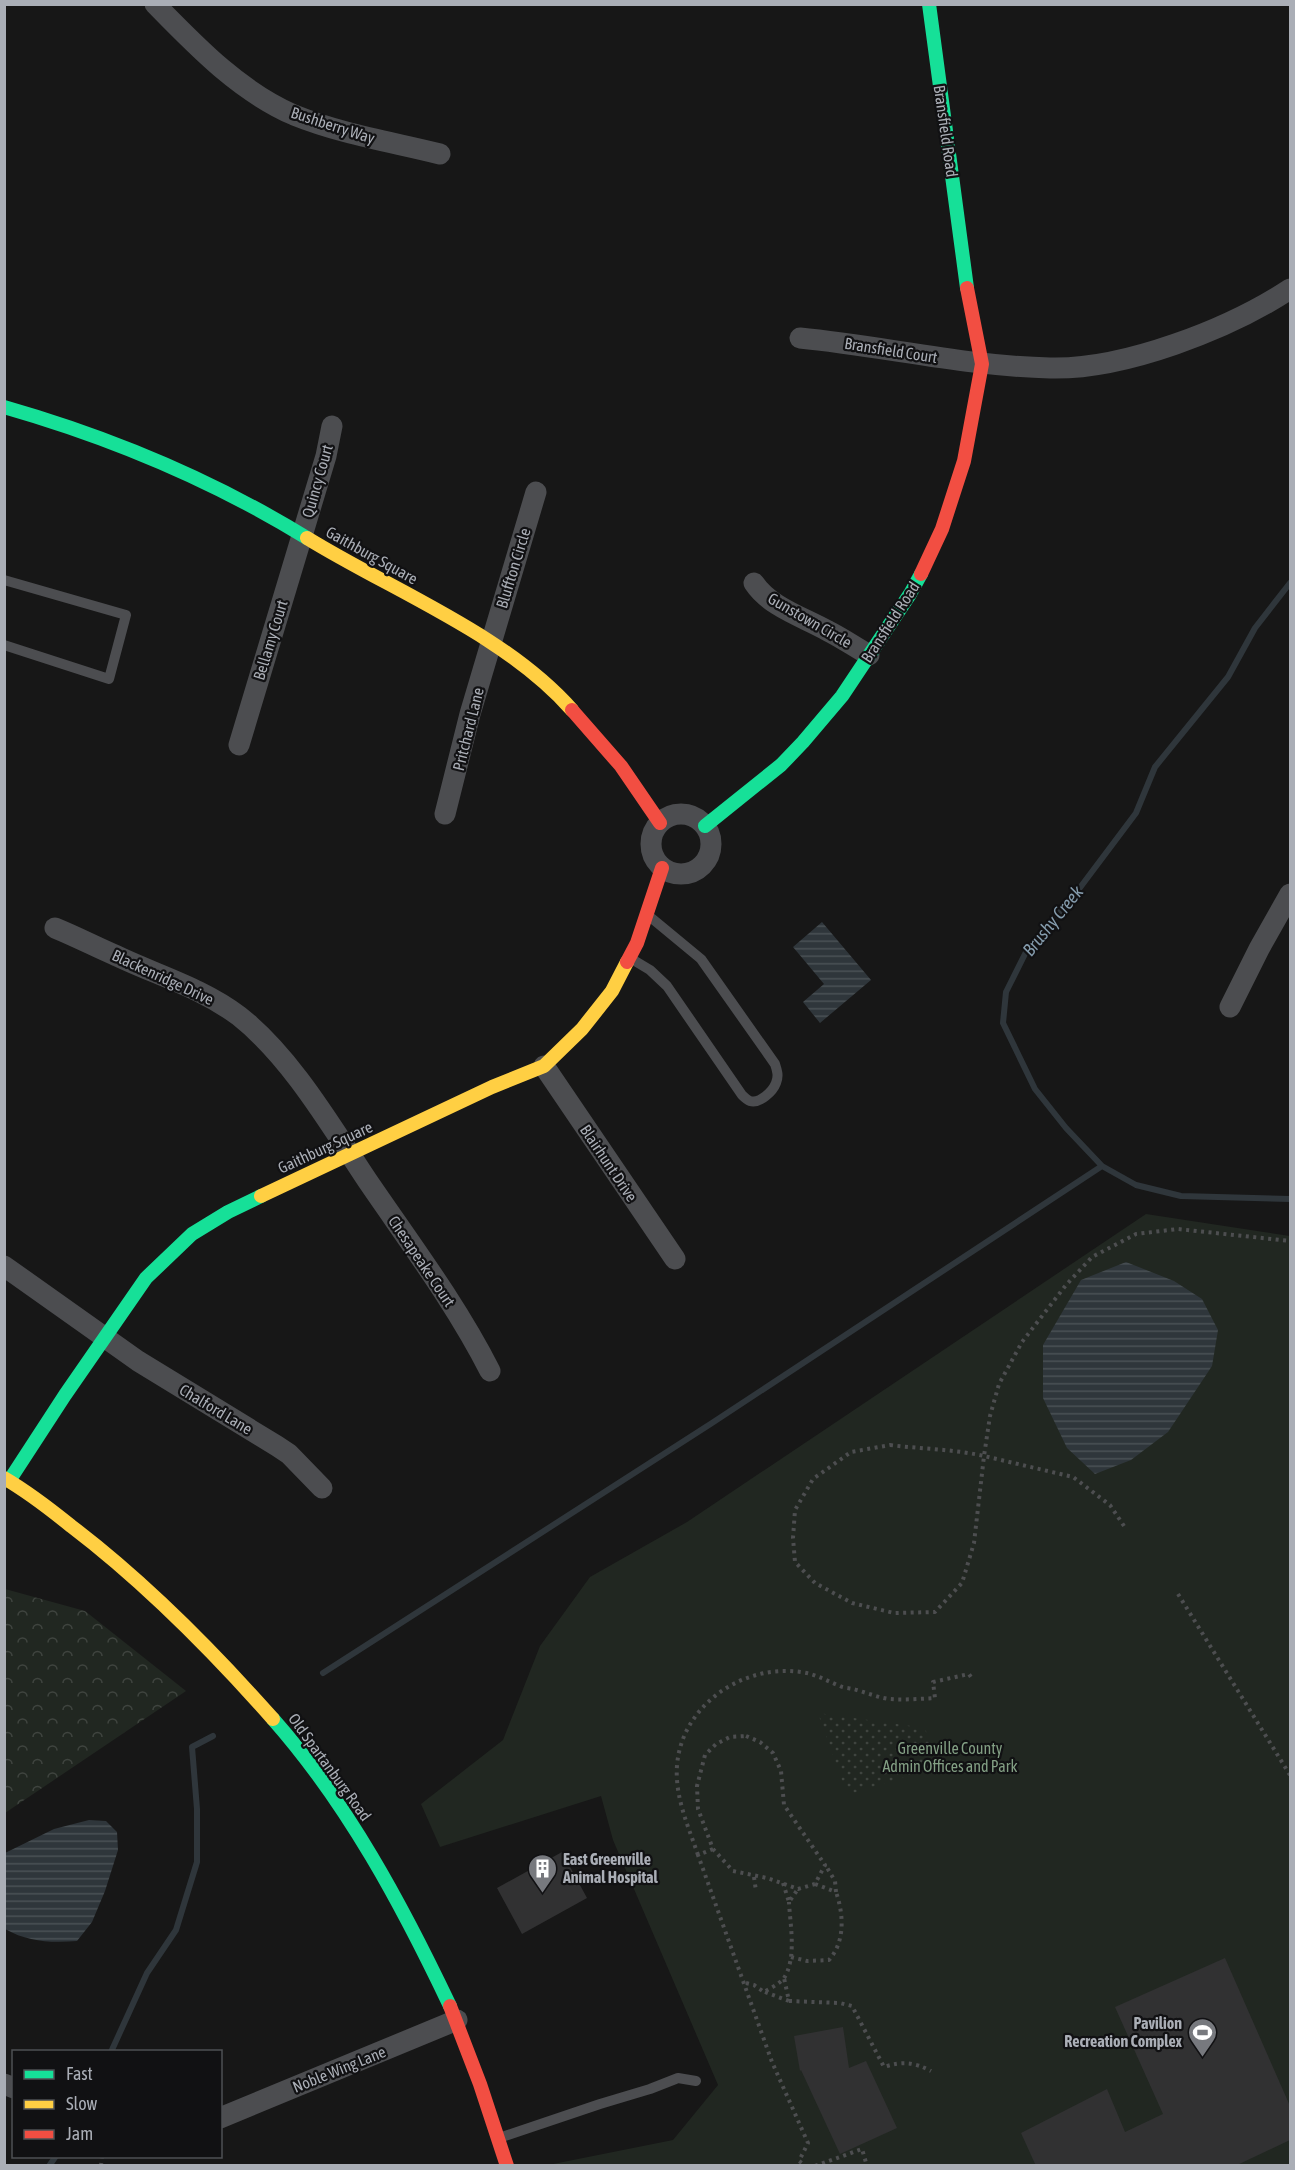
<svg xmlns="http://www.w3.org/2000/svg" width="1295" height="2170" viewBox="0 0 1295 2170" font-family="'Asap Condensed',sans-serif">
<defs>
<pattern id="forest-crowns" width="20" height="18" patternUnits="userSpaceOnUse" patternTransform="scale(1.5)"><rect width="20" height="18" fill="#212721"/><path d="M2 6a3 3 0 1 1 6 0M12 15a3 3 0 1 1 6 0" fill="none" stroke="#3f443f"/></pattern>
<pattern id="garden-dots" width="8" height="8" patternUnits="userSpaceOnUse" patternTransform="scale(1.5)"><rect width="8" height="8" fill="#212721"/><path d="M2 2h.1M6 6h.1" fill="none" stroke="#3f443f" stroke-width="1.8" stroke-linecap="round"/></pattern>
<pattern id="water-rules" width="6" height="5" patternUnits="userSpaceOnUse" patternTransform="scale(1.5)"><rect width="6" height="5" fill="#2f363b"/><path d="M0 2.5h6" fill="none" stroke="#4a5155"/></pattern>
</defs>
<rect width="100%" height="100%" fill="#171717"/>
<path fill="url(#forest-crowns)" d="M5,1589L85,1611L186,1691L5,1813Z"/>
<path fill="#212721" d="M1146,1214L1290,1236V2165H548L673,2140L718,2085L613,1840L601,1796L440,1847L421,1804L503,1740L540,1646L590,1577L687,1522Z"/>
<path fill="url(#garden-dots)" d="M818,1713L925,1728L937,1767L847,1795Z"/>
<path fill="url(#water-rules)" d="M822,922L871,980L820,1023L803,1002L824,984L793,947Z
M1126,1262L1174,1281L1202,1299L1218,1330L1212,1366L1168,1432L1131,1460L1095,1474L1067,1448L1043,1398V1345L1081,1280Z
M89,1820L106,1821L117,1832L118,1850L105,1891L92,1922L77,1941C51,1943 28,1942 5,1929V1853L54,1829Z"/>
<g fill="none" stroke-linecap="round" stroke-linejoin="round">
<path stroke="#2f363b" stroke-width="6" d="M1290,583L1255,628L1228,677L1155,767L1136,813L1076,893L1027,950L1006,992L1003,1023L1035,1089L1066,1128L1102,1166L1136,1185L1181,1196L1290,1199
M323,1673L712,1423L1102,1166
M111,2052L147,1973L176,1930L197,1862V1809L192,1747L213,1736
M49,2166L56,2156"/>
</g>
<path fill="#313132" d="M562,1852L587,1898L522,1934L497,1888Z
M1225,1958L1290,2106V2140L1235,2166H1036L1021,2133L1107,2089L1125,2132L1163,2114L1115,2007Z
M843,2027L849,2068L866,2061L897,2128L840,2154L801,2070L800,2071L794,2036Z"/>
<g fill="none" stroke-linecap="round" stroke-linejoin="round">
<path stroke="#4d4e50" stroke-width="4" stroke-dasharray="3 4.5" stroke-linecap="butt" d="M890,1445C921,1449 953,1449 984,1456L974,1543L962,1583L935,1612L894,1613L852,1603L815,1583L795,1562L793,1538L795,1510L813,1479L851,1452Z
M1124,1526L1110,1505L1073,1477L984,1456L990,1416L999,1384L1022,1342L1066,1285L1092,1257L1136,1234L1178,1229L1290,1241
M1178,1594L1290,1775
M746,1736L760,1742L773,1753L781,1771L784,1805L825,1865L815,1884L798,1889L767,1878L733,1871L713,1849L698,1809L697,1786L705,1755L716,1744L730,1737Z
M713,1849L698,1855L772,2062L808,2143L799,2161L806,2166
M698,1855C690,1831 679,1807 677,1780C672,1713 737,1663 801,1672C816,1674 827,1681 840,1686C844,1688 849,1688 853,1689C865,1692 876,1697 889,1699C904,1700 920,1699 935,1698L933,1682L969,1674L973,1680
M754,1877L756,1891
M783,1883L789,1902L798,1889
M815,1884L836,1892L835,1881L826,1866
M791,1957L807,1961L829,1960C845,1942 844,1915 836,1892
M746,1983L754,1985L764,1992C771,1988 779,1984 784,1978C797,1958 790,1924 789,1902
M765,1992L789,2001L784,1978
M789,2001L840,2003L852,2006L884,2067C902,2061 914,2062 931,2071
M101,2166L102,2156
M815,2166L862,2149L867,2166"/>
<path stroke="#4c4d50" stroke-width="10" d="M4,580L126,615L109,679L4,645
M630,958L650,970L667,986L742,1095C744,1097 747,1100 750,1101C760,1104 773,1091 776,1083C779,1076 777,1070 775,1064L701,959L649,916
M499,2138L600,2104L650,2089L678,2078L696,2081"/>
<path stroke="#4c4d50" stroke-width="21" d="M155,4C197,47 239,91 294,115C341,134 392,142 440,154
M800,338C883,346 965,366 1050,368C1124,370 1229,329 1290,289
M754,583C770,607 803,617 828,631C842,638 855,647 869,655
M239,745L326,456L332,426
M651 844a30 30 0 1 1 60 0a30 30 0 1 1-60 0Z
M445,814L470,714L536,492
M55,928C77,937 96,947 117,956C159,976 202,988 239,1016C291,1057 331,1126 367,1180C410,1243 456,1304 490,1371
M1230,1007L1259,949L1290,894
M544,1066L675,1259
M4,1266L138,1361L277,1446L289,1454L322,1488
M4,2084L14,2088
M220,2118L457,2020"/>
<path stroke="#16e098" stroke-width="14" d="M929,4L967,288
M4,407C109,437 214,481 307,538
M705,826L781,765L803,742L842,696L910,594L921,574
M9,1481L65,1395L146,1278L192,1234L228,1212L261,1196
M273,1719C348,1804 402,1905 450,2006"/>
<path stroke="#ffcf43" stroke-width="14" d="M307,538C393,591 505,634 572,710
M261,1196L492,1087L544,1066L582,1029L612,991L627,962
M4,1478C28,1492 50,1509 71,1526C146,1583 211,1649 273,1719"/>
<path stroke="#f24e42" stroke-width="14" d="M921,574L942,529L964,461L982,364L967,288
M572,710L621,766L660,823
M627,962L637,943L662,868
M450,2006L480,2084L507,2166"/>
</g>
<defs>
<symbol id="building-pin" viewBox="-11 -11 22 30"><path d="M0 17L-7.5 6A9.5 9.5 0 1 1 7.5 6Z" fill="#77797e" stroke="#111113"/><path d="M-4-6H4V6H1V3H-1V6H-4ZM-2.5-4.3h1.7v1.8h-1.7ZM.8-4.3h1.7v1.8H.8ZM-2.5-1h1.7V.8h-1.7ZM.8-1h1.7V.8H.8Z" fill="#fff"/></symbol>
<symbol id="stadium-pin" viewBox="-11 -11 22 30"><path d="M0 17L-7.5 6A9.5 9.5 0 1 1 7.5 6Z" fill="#77797e" stroke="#111113"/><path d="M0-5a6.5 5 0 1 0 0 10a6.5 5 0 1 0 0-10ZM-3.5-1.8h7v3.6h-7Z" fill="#fff"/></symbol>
</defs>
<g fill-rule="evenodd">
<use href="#building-pin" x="526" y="1852" width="33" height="45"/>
<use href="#stadium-pin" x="1186" y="2016" width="33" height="45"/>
</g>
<g text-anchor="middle" stroke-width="4.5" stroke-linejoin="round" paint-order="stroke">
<g font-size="16" fill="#aaaeb6" stroke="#111113">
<text transform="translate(333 125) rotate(18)" y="6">Bushberry Way</text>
<text transform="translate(946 131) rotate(82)" y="6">Bransfield Road</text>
<text transform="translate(891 350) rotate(9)" y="6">Bransfield Court</text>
<text transform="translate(317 481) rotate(-74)" y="6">Quincy Court</text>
<text transform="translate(372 555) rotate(29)" y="6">Gaithburg Square</text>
<text transform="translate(513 568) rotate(-73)" y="6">Bluffton Circle</text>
<text transform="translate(810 620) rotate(30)" y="6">Gunstown Circle</text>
<text transform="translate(890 622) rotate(-57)" y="6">Bransfield Road</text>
<text transform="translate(270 640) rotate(-73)" y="6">Bellamy Court</text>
<text transform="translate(468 729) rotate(-76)" y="6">Pritchard Lane</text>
<text transform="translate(163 977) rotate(25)" y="6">Blackenridge Drive</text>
<text transform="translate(325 1147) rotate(-25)" y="6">Gaithburg Square</text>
<text transform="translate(609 1163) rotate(56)" y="6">Blairhunt Drive</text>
<text transform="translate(422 1261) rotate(56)" y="6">Chesapeake Court</text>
<text transform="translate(216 1409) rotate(31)" y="6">Chalford Lane</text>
<text transform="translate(330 1767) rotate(54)" y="6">Old Spartanburg Road</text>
<text transform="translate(339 2069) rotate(-22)" y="6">Noble Wing Lane</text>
</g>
<g font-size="16" fill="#839f84" stroke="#111113">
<text x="950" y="1754">Greenville County<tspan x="950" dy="18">Admin Offices and Park</tspan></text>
</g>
<g font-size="16" font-weight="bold" fill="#aaaeb6" stroke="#111113" text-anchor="start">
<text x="563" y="1865">East Greenville<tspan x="563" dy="18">Animal Hospital</tspan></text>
<text x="1182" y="2029" text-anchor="end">Pavilion<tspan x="1182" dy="18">Recreation Complex</tspan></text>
</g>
<g font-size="18" font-style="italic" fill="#859cad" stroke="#111113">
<text transform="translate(1053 921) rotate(-51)" y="6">Brushy Creek</text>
</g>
</g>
<rect width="1295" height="2170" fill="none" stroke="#aaaeb6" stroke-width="12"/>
<rect x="12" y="2050" width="210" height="108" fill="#111113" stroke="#4e5054" stroke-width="1.5"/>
<rect x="24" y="2070" width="30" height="9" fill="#16e098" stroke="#4e5054" stroke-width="1.5"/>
<text x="66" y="2080" font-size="18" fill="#aaaeb6">Fast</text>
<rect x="24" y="2100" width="30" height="9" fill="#ffcf43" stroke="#4e5054" stroke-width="1.5"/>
<text x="66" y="2110" font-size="18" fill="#aaaeb6">Slow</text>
<rect x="24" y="2130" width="30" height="9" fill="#f24e42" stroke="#4e5054" stroke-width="1.5"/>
<text x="66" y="2140" font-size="18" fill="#aaaeb6">Jam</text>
</svg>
